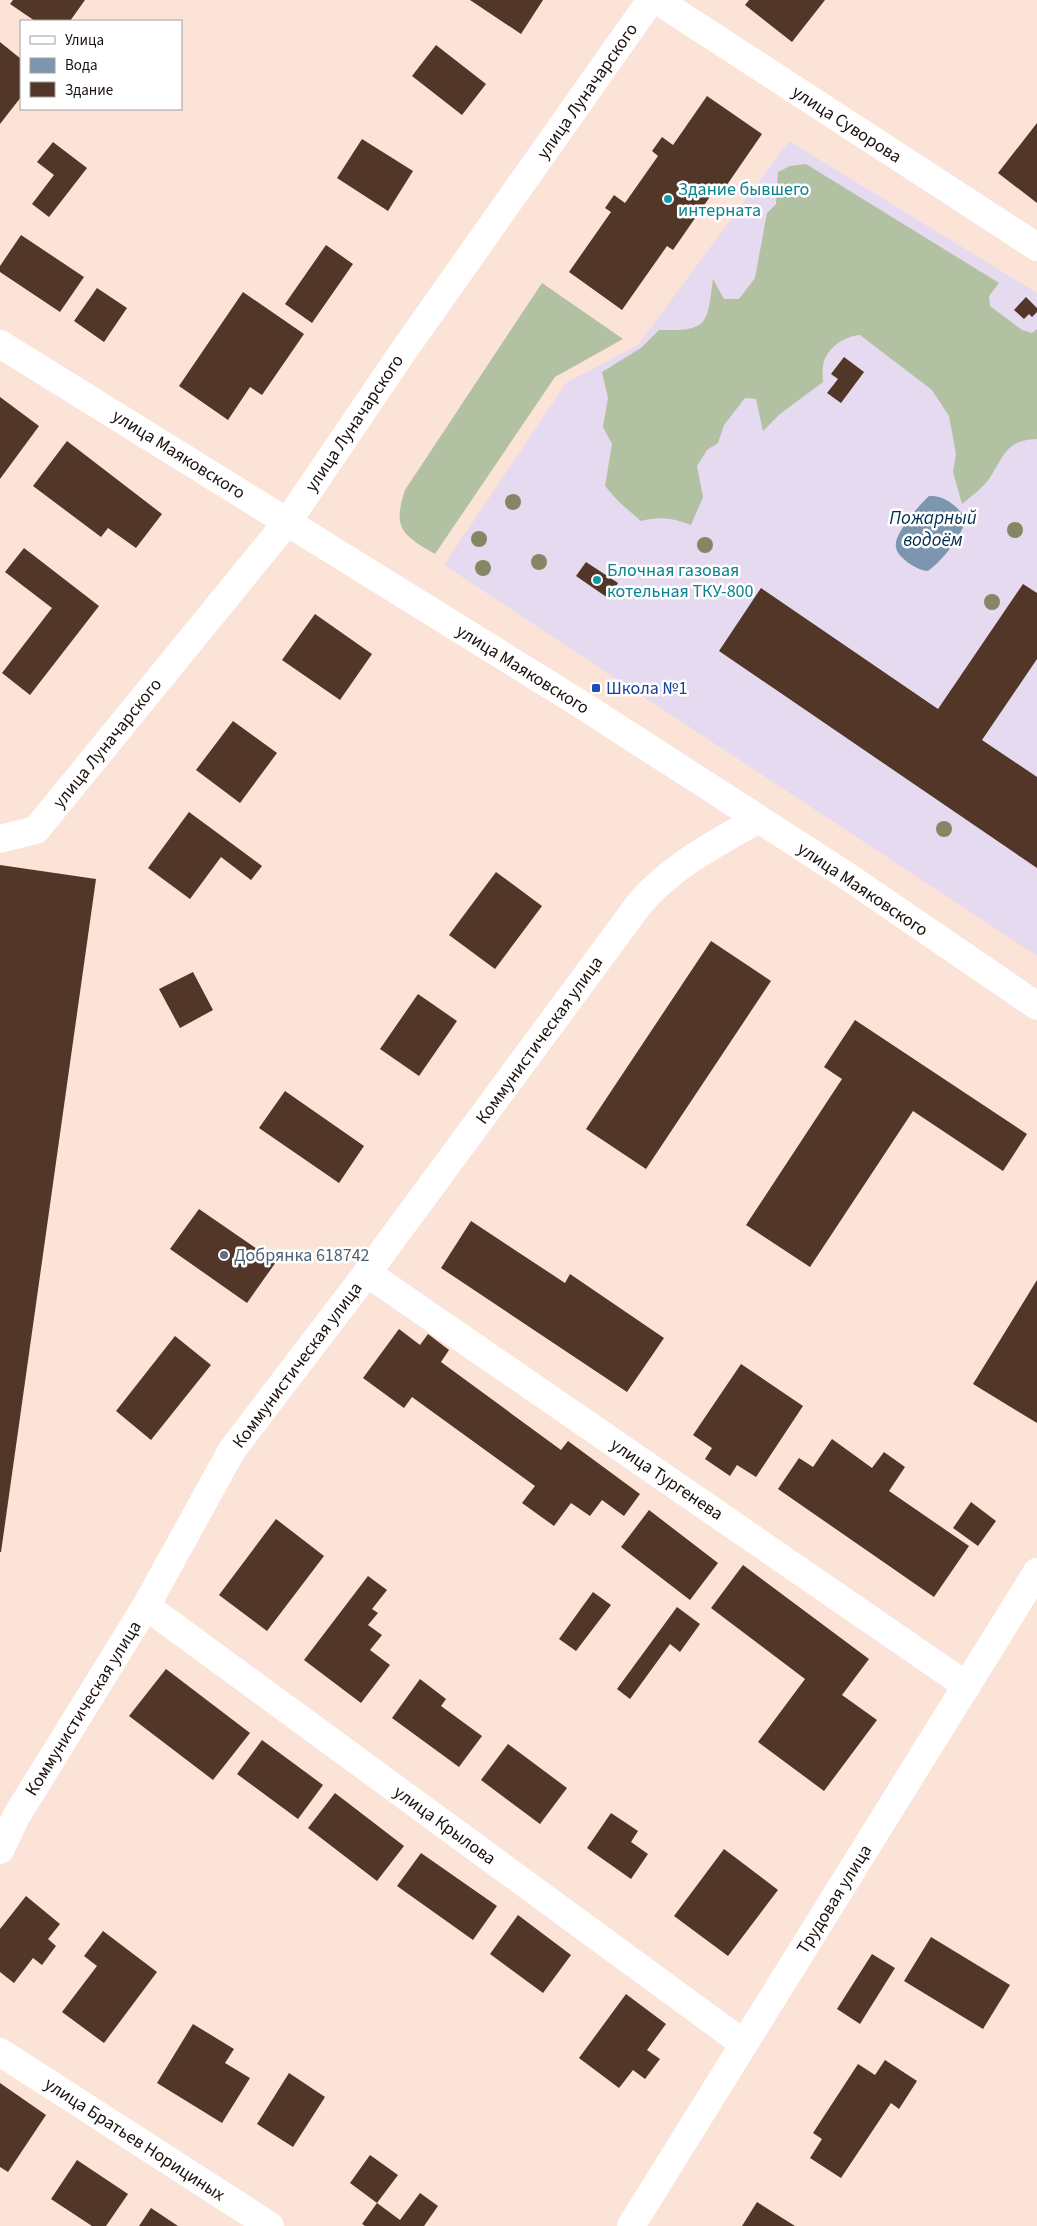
<svg xmlns="http://www.w3.org/2000/svg" width="1037" height="2226" viewBox="0 0 1037 2226" font-family="'Source Sans 3',sans-serif">
<rect width="100%" height="100%" fill="#fbe3d8"/>
<path fill="#e5daef" d="M789,141L1037,293V956L444,565L566,383L638,345Z"/>
<path fill="#b1c1a1" d="M806,164L999,283L989,296L990,306L1022,330L1032,333L1037,329V439C1007,440 1005,454 991,476C984,487 972,496 962,504L953,472L956,454L949,416L932,390L860,335C844,336 825,349 823,366C822,371 823,377 823,382L780,414L763,431L756,399L745,398L724,425L718,443L707,450L697,466L703,497L691,525C673,518 660,516 641,521L619,502L605,486L612,444L603,427L608,398L602,372L641,348L659,330C708,331 707,326 713,279L724,299H739L755,278L767,213L776,204L778,172L790,166Z
M542,283L623,339L555,377L435,554C403,535 392,529 405,490Z"/>
<path fill="#7c96af" d="M929,496C945,495 957,506 966,519C961,537 943,560 928,571C919,570 915,567 907,562C902,557 897,554 896,547C893,535 920,504 929,496Z"/>
<path fill="#523627" d="M13,0H85L70,21H35L10,4Z
M470,0H543L521,34Z
M749,0H825L792,42L745,5Z
M0,42L21,59V97L0,124Z
M436,45L486,84L462,115L412,76Z
M707,96L762,134L722,192L716,188L673,250L667,246L622,310L569,272L611,212L605,208L614,195L625,203L658,156L652,151L662,137L673,145Z
M1037,123V203L998,173Z
M362,139L413,171L388,211L337,178Z
M53,142L87,168L49,217L32,204L54,175L37,162Z
M21,235L84,277L60,312L0,272V266Z
M326,245L353,264L312,323L285,304Z
M97,288L127,308L104,342L74,321Z
M243,292L304,334L262,395L250,387L228,420L179,386Z
M1026,297L1037,308V312L1032,317L1029,314L1024,319L1014,310Z
M844,357L864,372L841,403L827,393L838,379L831,374Z
M0,397L39,426L0,479Z
M67,441L162,514L136,548L108,528L101,537L33,486Z
M24,548L99,606L30,695L2,673L52,608L5,572Z
M586,562L618,583L608,598L576,576Z
M1023,584L1037,593V659L982,740L1037,777V868L719,651L761,588L938,709Z
M315,614L372,654L340,700L282,660Z
M233,721L277,753L240,803L196,770Z
M189,812L262,866L251,880L221,857L190,899L148,868Z
M0,865L96,879L1,1552H0Z
M496,872L542,906L495,969L449,935Z
M711,941L771,981L646,1169L586,1129Z
M193,972L213,1010L180,1028L159,989Z
M418,994L457,1021L419,1076L380,1049Z
M855,1020L1027,1134L1003,1171L913,1111L810,1267L746,1225L842,1079L824,1067Z
M285,1091L364,1146L339,1183L259,1128Z
M199,1209L276,1262L247,1303L170,1249Z
M471,1221L565,1283L570,1274L664,1338L627,1392L441,1268Z
M1037,1280V1423L973,1384Z
M399,1329L420,1345L428,1334L449,1350L441,1362L561,1450L568,1441L640,1494L624,1516L602,1500L590,1516L571,1503L554,1526L522,1503L535,1486L412,1397L404,1408L363,1378Z
M175,1336L211,1365L151,1440L116,1411Z
M741,1364L803,1406L756,1477L737,1465L730,1476L705,1459L712,1448L693,1435Z
M832,1439L872,1468L884,1452L905,1467L889,1491L969,1546L934,1597L778,1489L799,1458L813,1467Z
M971,1502L996,1521L978,1546L953,1528Z
M649,1510L718,1563L690,1600L621,1547Z
M276,1519L324,1556L267,1631L219,1595Z
M743,1565L869,1659L842,1695L877,1720L824,1791L758,1742L805,1679L711,1608Z
M368,1576L387,1590L372,1609L378,1613L368,1625L382,1635L370,1650L390,1665L361,1703L304,1660Z
M593,1592L611,1605L576,1651L559,1639Z
M677,1607L700,1624L680,1652L670,1644L630,1699L617,1689Z
M166,1669L250,1733L213,1780L129,1716Z
M420,1679L446,1699L441,1706L482,1736L459,1767L392,1718Z
M262,1740L323,1785L298,1819L237,1774Z
M508,1744L567,1788L540,1824L481,1780Z
M335,1793L404,1846L377,1881L308,1828Z
M611,1813L638,1831L631,1842L648,1854L631,1879L587,1848Z
M724,1849L778,1890L728,1956L674,1916Z
M421,1853L497,1906L473,1940L397,1886Z
M26,1896L60,1924L48,1939L56,1946L42,1965L33,1958L14,1983L0,1972V1929Z
M518,1915L571,1955L543,1993L490,1954Z
M103,1931L157,1972L104,2043L62,2012L97,1966L84,1956Z
M931,1937L1010,1985L983,2029L904,1981Z
M872,1954L895,1968L860,2024L837,2009Z
M626,1994L666,2024L647,2050L660,2059L645,2079L633,2070L619,2088L579,2058Z
M193,2024L234,2049L225,2063L250,2078L222,2123L157,2083Z
M885,2060L917,2081L899,2109L891,2103L841,2178L810,2158L822,2139L813,2133L858,2064L875,2075Z
M289,2073L325,2097L293,2147L257,2124Z
M0,2083L46,2115L8,2172L0,2167Z
M370,2155L398,2175L377,2203L350,2183Z
M77,2160L128,2194L106,2226H92L51,2199Z
M420,2193L438,2206L424,2226H365L362,2224L377,2203L400,2220Z
M757,2202L795,2226H742Z
M151,2208L178,2226H139Z"/>
<g fill="none" stroke-linecap="round" stroke-linejoin="round">
<path stroke="#fff" stroke-width="28" d="M657,0L1037,247
M0,344L582,705L847,876L1037,1006
M0,839L36,830L288,521L402,353L651,0
M367,1273L967,1686
M146,1606L744,2044
M0,1850L17,1815L146,1606L232,1450L367,1273L640,903C673,865 715,844 757,820
M0,2052L270,2226
M631,2226L1037,1572"/>
</g>
<g fill="#858665">
<circle cx="513" cy="502" r="8"/>
<circle cx="1015" cy="530" r="8"/>
<circle cx="479" cy="539" r="8"/>
<circle cx="705" cy="545" r="8"/>
<circle cx="539" cy="562" r="8"/>
<circle cx="483" cy="568" r="8"/>
<circle cx="992" cy="602" r="8"/>
<circle cx="944" cy="829" r="8"/>
</g>
<g fill="#0f9aa8" stroke="#fff" stroke-width="2">
<circle cx="668" cy="199" r="5"/>
<circle cx="597" cy="580" r="5"/>
</g>
<rect fill="#1a4fb4" stroke="#fff" stroke-width="2" x="591" y="683" width="10" height="10" rx="2.5"/>
<circle fill="#5c6f8a" stroke="#fff" stroke-width="2" cx="224" cy="1255" r="5"/>
<g text-anchor="middle" stroke-width="5" stroke-linejoin="round" paint-order="stroke">
<g font-size="18" fill="#1b110d" stroke="#fff">
<text transform="translate(587 91) rotate(-55)" y="6">улица Луначарского</text>
<text transform="translate(847 124) rotate(33)" y="6">улица Суворова</text>
<text transform="translate(354 423) rotate(-56)" y="6">улица Луначарского</text>
<text transform="translate(179 454) rotate(32)" y="6">улица Маяковского</text>
<text transform="translate(523 669) rotate(32)" y="6">улица Маяковского</text>
<text transform="translate(107 743) rotate(-51)" y="6">улица Луначарского</text>
<text transform="translate(863 889) rotate(34)" y="6">улица Маяковского</text>
<text transform="translate(539 1040) rotate(-54)" y="6">Коммунистическая улица</text>
<text transform="translate(297 1365) rotate(-53)" y="6">Коммунистическая улица</text>
<text transform="translate(667 1479) rotate(34)" y="6">улица Тургенева</text>
<text transform="translate(83 1708) rotate(-58)" y="6">Коммунистическая улица</text>
<text transform="translate(445 1825) rotate(36)" y="6">улица Крылова</text>
<text transform="translate(834 1899) rotate(-58)" y="6">Трудовая улица</text>
<text transform="translate(135 2139) rotate(33)" y="6">улица Братьев Норициных</text>
</g>
<g font-size="18" fill="#0d838f" stroke="#fff" text-anchor="start">
<text x="678" y="195">Здание бывшего<tspan x="678" dy="21">интерната</tspan></text>
<text x="607" y="576">Блочная газовая<tspan x="607" dy="21">котельная ТКУ-800</tspan></text>
</g>
<g font-size="18" fill="#164399" stroke="#fff" text-anchor="start">
<text x="606" y="694">Школа №1</text>
</g>
<g font-size="18" fill="#4e5e75" stroke="#fff" text-anchor="start">
<text x="234" y="1261">Добрянка 618742</text>
</g>
<g font-size="19" font-style="italic" fill="#012e50" stroke="#fff">
<text x="933" y="524">Пожарный<tspan x="933" dy="22">водоём</tspan></text>
</g>
</g>
<rect x="20" y="20" width="162" height="90" fill="#ffffff" stroke="#a4a09e"/>
<rect x="30" y="36" width="25" height="8" fill="#ffffff" stroke="#a4a09e"/>
<text x="65" y="45" font-size="15" fill="#1b110d">Улица</text>
<rect x="30" y="58" width="25" height="15" fill="#7c96af" stroke="#a4a09e"/>
<text x="65" y="70" font-size="15" fill="#1b110d">Вода</text>
<rect x="30" y="82" width="25" height="15" fill="#523627" stroke="#a4a09e"/>
<text x="65" y="95" font-size="15" fill="#1b110d">Здание</text>
</svg>
